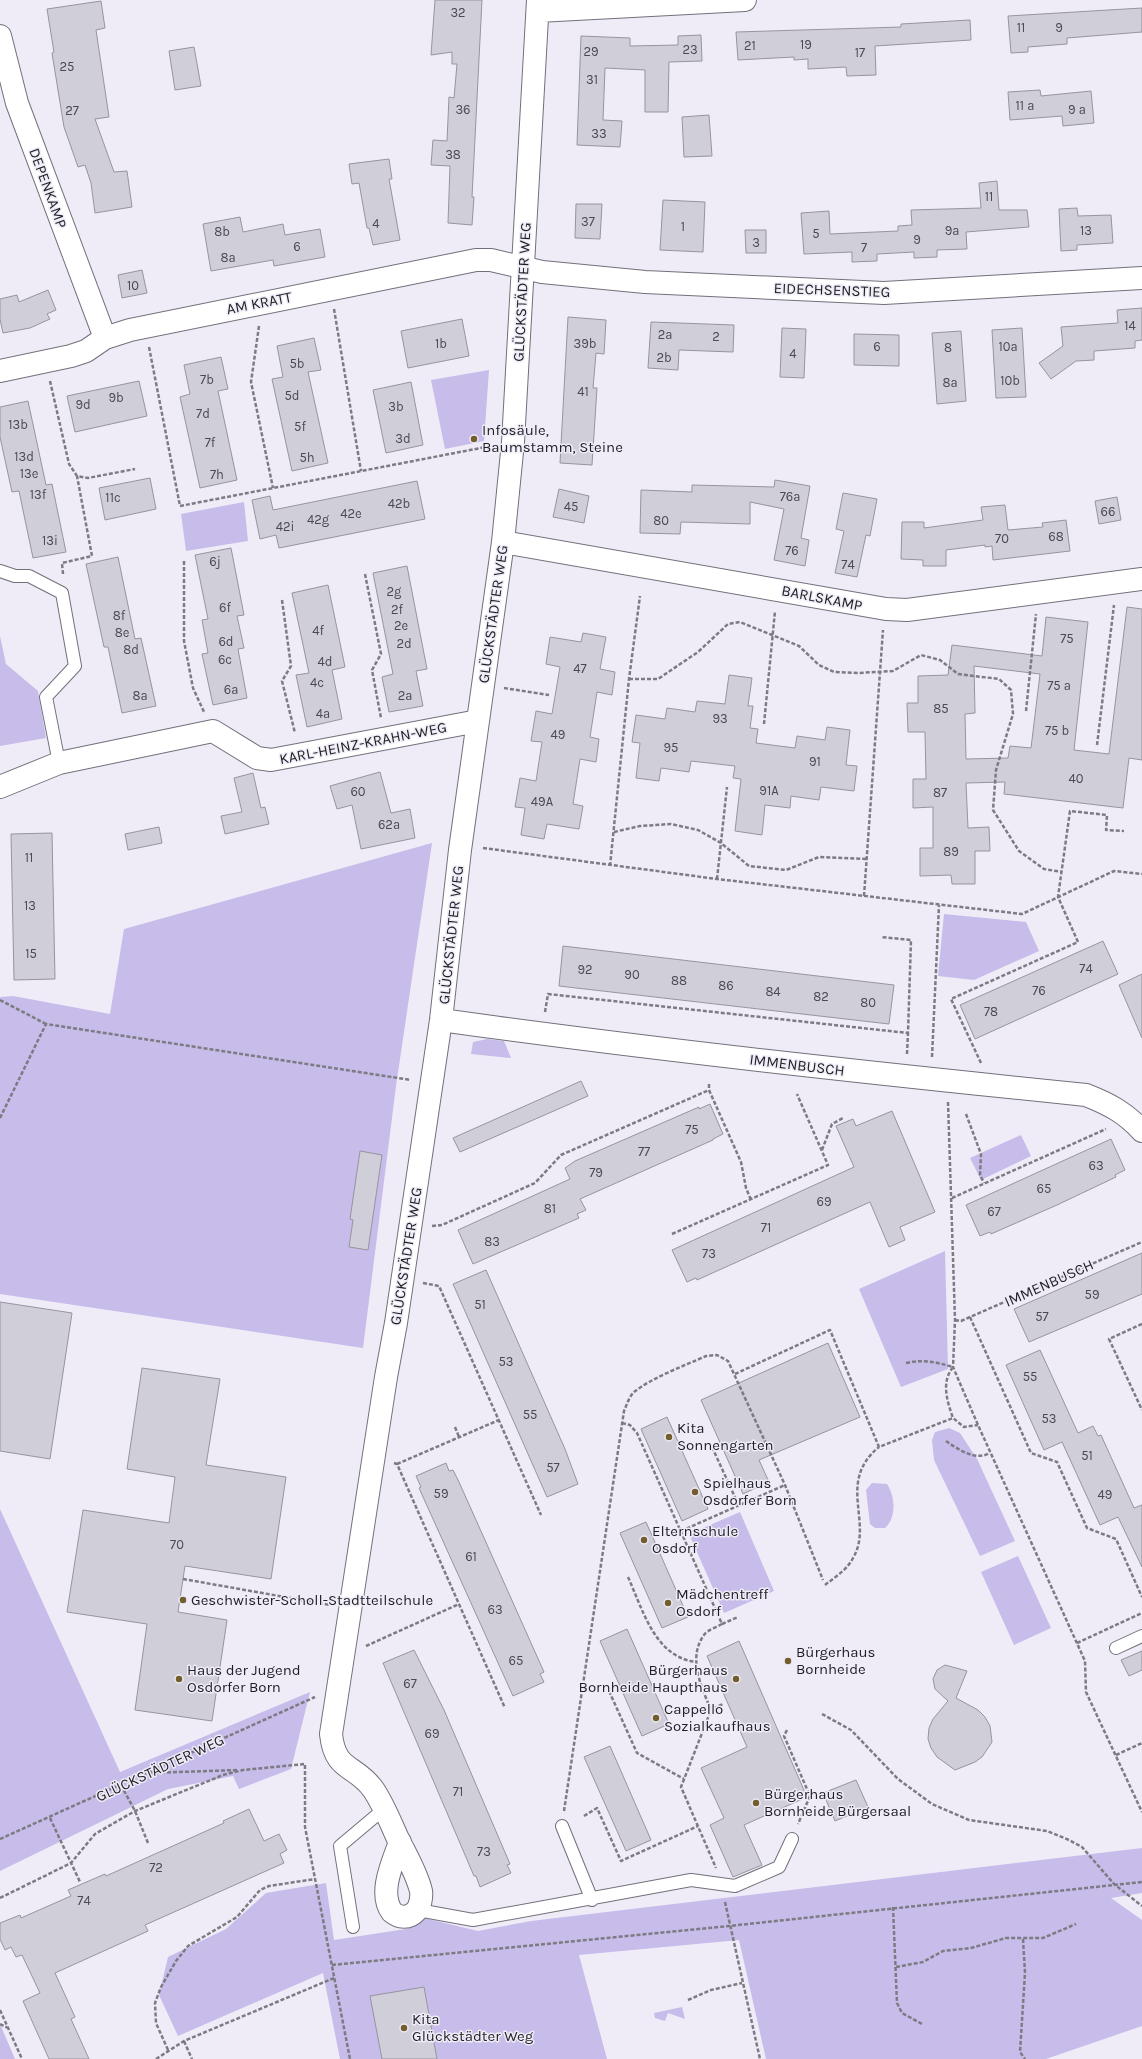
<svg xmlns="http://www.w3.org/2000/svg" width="1142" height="2059" viewBox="0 0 1142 2059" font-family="Karla,sans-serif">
<rect width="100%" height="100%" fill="#efecf8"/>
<path fill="#c7bcea" d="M489,370L484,441L445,449L431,380Z
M244,502L248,541L186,551L181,514Z
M0,636L6,664L38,691L46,738L0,746Z
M432,843L396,1086L363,1348L0,1294V997L13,996L110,1014L124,929Z
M944,914L1026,922L1039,951L974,980L938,976Z
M487,1039L504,1041L511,1058L471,1054L473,1042Z
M1021,1135L1031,1156L981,1180L970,1158Z
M945,1251L948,1369L901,1387L859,1289Z
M949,1428L960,1433L977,1459L1015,1541L980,1556L934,1460L932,1440L935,1432Z
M872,1483L887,1484C895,1496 897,1517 885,1528H875L870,1524L866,1490Z
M0,1509L120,1772L310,1692L291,1769L239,1789L233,1776L168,1789L0,1871Z
M740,1512L774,1591L724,1613L689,1534Z
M1018,1556L1051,1628L1014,1645L981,1572Z
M1142,1848V1893L1111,1898L1142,1920V2026L1046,2059H766L739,1940L579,1955L607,2059H340L323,1973L178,2036L159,1995L168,1957L226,1929L266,1893L326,1883L334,1940L406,1929L424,1918L478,1931L531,1921Z
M682,2007L685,2019L668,2013L665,2021L655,2018L654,2013Z
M0,2024L15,2059H0Z"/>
<path fill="#d0ced9" stroke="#97949f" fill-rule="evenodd" d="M435,0H482L472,197H474L472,225L448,223L450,166L431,165L433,140L447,141L449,97L454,98L457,64H452V52L431,55Z
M101,1L105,28L96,30L109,117L95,119L114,172L127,171L132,207L95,213L91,183L85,165L78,167L64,127L52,53L54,52L47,9Z
M1142,8V32L1067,38V44L1028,47V52L1011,53L1008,16Z
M970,20L971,40L875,46L876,75L847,76L846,67L808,69V59L794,60V57L738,60L736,32L901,27V24Z
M701,35L702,61L669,62L668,112H645V70L605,68L603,120L622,121L620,147L577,145L581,36L630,38V46L678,45V36Z
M194,47L201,86L175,90L169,51Z
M1040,90L1041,96L1091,91L1094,123L1063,126L1062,116L1010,120L1008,92Z
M709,115L712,156L684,157L682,117Z
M389,159L392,179H389L400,240L373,245L369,228H367L359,183L352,184L349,164Z
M997,181L999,210H1027L1029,227L966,232L967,249L937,250V257L914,258V252L877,254V261L852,262V252L804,254L801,213L829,211L830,234L898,231V226L912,225L911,210L981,208L979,183Z
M663,200L705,202L703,252L660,250Z
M576,204H602L600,239L575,238Z
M1077,208L1078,216L1111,215L1113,243L1077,245V250L1061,251L1059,209Z
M240,217L243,232L283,224L285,235L320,229L325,257L274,266L273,260L211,271L203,224Z
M745,230H766V253H746Z
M142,270L147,293L122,298L118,275Z
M48,290L56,310L47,314L50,319L30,328L3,333L0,319V299L17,295L19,302Z
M1142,308V340L1135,341V348L1094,351V360L1076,361L1051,379L1039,363L1063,346L1061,327L1118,323L1117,310Z
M568,317L606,320L604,354L596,353L593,388H597L592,465L560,463Z
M462,319L469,356L408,368L401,331Z
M651,322L734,325L733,352L679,350L678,370L648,368Z
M782,328L806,329L804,378L780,377Z
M1022,328L1026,397L996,398L992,330Z
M961,331L966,401L937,404L932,333Z
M854,334L899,335V366L854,365Z
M314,338L321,370L308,372L328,463L292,471L272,379L283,377L277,346Z
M221,357L228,389L218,391L237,480L200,488L180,397L190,394L184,365Z
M139,381L147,416L75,432L67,396Z
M411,382L423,445L386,453L373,390Z
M28,401L46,485L52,484L66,552L33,558L19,491L12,492L0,437V407Z
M150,478L156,509L105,520L99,488Z
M775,480L810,486L801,538L809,540L805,566L774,560L784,509L750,502V524L681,522L680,534L640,533L641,490L692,492V485L774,487Z
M417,481L425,519L279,548L276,535L260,539L252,500L270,496L273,510Z
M559,489L589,496L584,523L553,517Z
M843,493L877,499L870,536L866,535L857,577L835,573L844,531L836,529Z
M1117,497L1121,520L1099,524L1095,501Z
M1005,505L1008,530L1043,527L1042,523L1066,520L1070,551L993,560L992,546L985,547V545L946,550V566H923V560L901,559L902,522H924V528L983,520L981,507Z
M231,548L244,615L237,616L244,648L238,649L247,698L213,705L202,654L208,653L202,620L208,619L195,555Z
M118,557L135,639L141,638L156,706L122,713L108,647H104L86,564Z
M407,566L427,669L416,671L423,706L389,712L382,677L393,674L373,573Z
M328,585L345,667L332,670L342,719L307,727L296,675L309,673L292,593Z
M1127,607L1142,609V760L1129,758L1123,808L1004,794L1005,782L966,783L968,828L989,827L990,851H975V884H952L951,875L920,876V848H933V807L913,808V779H926L925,732H908L907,703H918V676L948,675L952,645L1042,656L1046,617L1088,622L1074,750L1109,754ZM974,666L1040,674L1031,748L1010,746L1008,758L966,759L965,714L975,713Z
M583,633L606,637L600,669L615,672L612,695L597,692L590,737L599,739L596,762L580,759L573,804L583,806L579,829L547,824L544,839L521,835L525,808L515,807L520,778L536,781L542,742L531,741L536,711L552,714L560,667L546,664L550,637L581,642Z
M729,675L752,678L748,706H753L750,728L758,729L756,743L795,748L797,736L825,740L827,727L850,730L846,765L857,766L854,791L821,787L819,800L791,796L790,808L765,805L762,835L735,831L741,779L733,778L735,766L691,761L689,772L661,768L659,781L636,778L640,743L632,742L636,715L665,719L667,708L695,712L697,701L725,704Z
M380,772L391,813L410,809L415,838L361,849L352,805L337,809L330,786Z
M253,773L261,808L265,807L269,824L225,834L221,816L242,812L234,778Z
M159,827L162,843L128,850L125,834Z
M52,833L55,979L14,980L11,834Z
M1103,941L1118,974L975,1039L960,1005Z
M563,946L894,985L889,1024L559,986Z
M1142,974V1038L1119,985Z
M581,1081L588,1096L460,1152L453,1138Z
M710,1104L723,1134L713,1139V1140L580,1199L586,1210L577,1214L579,1218L473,1264L458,1230L570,1179L565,1168L575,1161L699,1107V1109Z
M892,1111L935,1212L900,1227L905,1240L889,1247L870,1202L697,1280L696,1278L687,1282L672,1250L854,1167L836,1126L853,1119L856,1126Z
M1111,1139L1125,1170L1115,1175L1116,1177L1057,1205L991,1234L990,1232L980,1236L966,1205Z
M360,1151L382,1155L368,1250L349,1247L353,1220L350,1219Z
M1142,1253V1294L1029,1342L1014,1309Z
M486,1270L565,1449L578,1484L547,1497L453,1284Z
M0,1302L72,1313L50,1459L0,1451Z
M828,1343L860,1417L759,1460L769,1482L743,1494L701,1400Z
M1040,1350L1078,1433L1093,1426L1098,1436L1101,1435L1134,1508L1142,1505V1567L1118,1517L1100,1525L1062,1442L1044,1450L1006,1365Z
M142,1368L220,1379L206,1465L286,1477L271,1579L185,1566L178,1612L227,1620L212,1721L135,1710L147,1624L67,1612L83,1510L169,1523L175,1477L127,1469Z
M667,1417L708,1509L682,1521L641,1429Z
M446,1463L449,1471L453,1470L459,1482L544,1672L540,1674L544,1682L513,1696L419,1488L421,1487L416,1476Z
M646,1522L688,1617L662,1628L620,1533Z
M627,1629L669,1724L642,1736L600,1641Z
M739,1641L807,1797L744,1825L762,1865L733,1877L710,1825L724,1818L701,1768L747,1747L707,1656Z
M414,1650L444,1710L510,1864L507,1865L511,1873L480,1887L476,1876H474L383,1663Z
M1142,1651V1670L1129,1676L1121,1660Z
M945,1665L967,1671L956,1698L978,1710L985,1717L990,1726L992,1742L982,1757L975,1762L955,1770L937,1757L931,1748L928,1739L929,1728L933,1719L948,1701L935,1689L933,1679L937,1670Z
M610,1746L651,1840L626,1851L584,1757Z
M856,1780L868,1807L835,1821L823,1793Z
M249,1809L264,1841L279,1834L287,1850L280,1854L284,1863L145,1925L148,1931L55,1973L75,2017L71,2019L89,2059H49L23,2001L40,1993L22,1955L16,1957L11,1947L5,1950L0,1939V1923L20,1915L21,1918L71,1896L68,1890L105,1874L106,1876L224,1823L223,1821Z
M424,1987L437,2059H382L370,1996Z"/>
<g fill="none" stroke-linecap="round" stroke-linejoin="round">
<defs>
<path id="lane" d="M0,571L15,576H29L62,593L75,666L46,697L59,763
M1116,1648L1142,1636
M562,1826L592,1900
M418,1910L473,1920L691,1880L735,1886L779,1867L792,1839
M353,1927L340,1846L384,1809"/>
<path id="street" d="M538,11L745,0
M0,36L17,103L105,338
M0,371L71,356L86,351L105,338L130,330L476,260H491L542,272L645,282L884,293L1142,278
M503,542L886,609L907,610L1142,579
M0,787L59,763L213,731L257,758L271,760L478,721
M441,1020C656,1050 871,1073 1086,1095C1109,1104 1126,1113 1142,1131
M400,1842C393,1862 378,1893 392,1912C399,1918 409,1919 416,1911C420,1907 422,1897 421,1891C417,1874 407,1857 399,1841C391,1824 384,1805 373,1789C355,1764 335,1772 331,1734L386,1377L396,1323L441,1020L460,850L503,542L513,442L538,0"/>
</defs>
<use href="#lane" stroke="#72707a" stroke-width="14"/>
<use href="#street" stroke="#72707a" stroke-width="24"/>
<path stroke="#7d7b82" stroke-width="2.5" stroke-dasharray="4 2" stroke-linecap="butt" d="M334,309L361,471
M259,326L251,382L273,488
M149,347L180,506L491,446
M50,381L69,464L77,476L88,478L135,469
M184,561V641L193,688L204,712
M63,574L62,563L92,556L77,476
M365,574L381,654L372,670L381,718
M282,600L291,666L282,681L295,733
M629,679H658L698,652L728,624L740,622L799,646L819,665L834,672L859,673L893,671L921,655L940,660L958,674L999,679L1011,690L1013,714L996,770L993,810L1019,851L1044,869L1062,872
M504,688L549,695
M1026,711L1036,614
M764,724L775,611
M1097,745L1114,605
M614,832L640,826L671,824L698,830L721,843L749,866L786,870L819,857L867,859
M483,848L717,879L1022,914L1114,871L1142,874
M610,866L629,679L640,596
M717,879L727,787
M864,896L883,630
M0,1000L46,1024
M545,1012L548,994L908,1033L911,940L881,937
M907,1054L908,1033
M932,1057L939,905
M981,1063L951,999L1078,942L1058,897L1070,811L1107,815L1106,830L1124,831
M709,1084V1090L741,1162L746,1188L751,1200
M948,1102L955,1320L953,1367L978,1425L1085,1661L1086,1692L1142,1812
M966,1114L981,1154L980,1175L984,1183
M0,1118L46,1024L411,1080
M822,1150L832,1124L843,1118
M952,1198L1106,1129
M432,1226L442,1225L535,1183L561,1155L709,1090
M672,1234L828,1165L797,1094
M423,1283L439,1286L541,1515
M970,1317L1031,1453L1057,1462L1087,1528L1116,1539L1142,1597
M955,1320L961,1321L970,1317L1142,1242
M1142,1324L1109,1339L1142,1410
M906,1363C923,1359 936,1362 953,1367C941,1382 947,1401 953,1418
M735,1374L830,1330L879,1447L953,1418L964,1427L978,1425
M622,1423L630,1425L637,1433L722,1624C717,1627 707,1630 704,1635C687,1658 702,1688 711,1710L681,1787L716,1868
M455,1427L459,1437
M946,1441C959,1450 975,1461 990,1453
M712,1447L739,1506
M394,1463L397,1464L505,1708
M397,1464L499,1420
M681,1531L785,1485
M628,1577C643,1610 655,1658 697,1662
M183,1579L330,1605
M825,1585C835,1577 847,1570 853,1558C874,1523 836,1482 879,1447
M722,1624L738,1617
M1077,1643L1142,1613
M366,1646L459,1604
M609,1691L637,1753L684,1779
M679,1714L694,1708C705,1713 712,1709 723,1704
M822,1714L851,1730L898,1779L932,1804L969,1820L1047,1831L1069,1840L1082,1847L1114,1884L1142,1906
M787,1730L784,1736L810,1796L798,1824
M1116,1755L1142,1743
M149,1773L238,1770
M121,1785L135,1811L148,1843
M564,1811L624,1411C627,1404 629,1397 634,1392C651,1378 686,1365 706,1356L717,1355L728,1361L785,1485L823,1580
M584,1816L597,1808L621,1861L698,1826
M50,1818L80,1882
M0,1839L315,1697
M0,1898L71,1863L95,1834L135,1811L223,1775L243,1770L305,1764V1827L350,2059
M725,1902L760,2059
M893,1907L897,2003L902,2013L922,2024
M1023,1939L1025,1973L1020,2052L1025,2059
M332,1965L729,1926L1142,1882
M896,1967L923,1962L943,1951L971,1948L1006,1938H1043L1076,1924
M688,2000L711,1990L742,1983
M0,2010L22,2059
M0,2024L8,2028
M184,2041L192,2059
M168,2050L156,2023L155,2003L161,1987L176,1961L188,1946L237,1917L260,1890L269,1886L315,1879
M156,2059L184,2041L334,1978"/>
<use href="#lane" stroke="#fff" stroke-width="12"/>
<use href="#street" stroke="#fff" stroke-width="22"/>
</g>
<g fill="#725e2d" stroke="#efecf8" stroke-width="1.5">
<circle cx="474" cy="439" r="4"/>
<circle cx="669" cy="1437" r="4"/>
<circle cx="695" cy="1492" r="4"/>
<circle cx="644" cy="1540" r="4"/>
<circle cx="183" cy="1600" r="4"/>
<circle cx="668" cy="1603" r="4"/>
<circle cx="788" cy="1661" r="4"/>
<circle cx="179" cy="1679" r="4"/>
<circle cx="736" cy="1679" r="4"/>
<circle cx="656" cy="1718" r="4"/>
<circle cx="756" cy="1803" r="4"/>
<circle cx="404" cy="2028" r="4"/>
</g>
<g text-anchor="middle" stroke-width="3" stroke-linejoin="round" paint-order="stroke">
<g font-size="13" fill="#4b4a50">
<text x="458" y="17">32</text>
<text x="1021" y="32">11</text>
<text x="1059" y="32">9</text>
<text x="806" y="49">19</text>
<text x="750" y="50">21</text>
<text x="690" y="54">23</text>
<text x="591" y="56">29</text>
<text x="860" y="57">17</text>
<text x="67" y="71">25</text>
<text x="592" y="84">31</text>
<text x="1025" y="110">11 a</text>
<text x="463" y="114">36</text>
<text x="1077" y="114">9 a</text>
<text x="72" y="115">27</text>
<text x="599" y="138">33</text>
<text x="453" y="159">38</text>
<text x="989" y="201">11</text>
<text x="588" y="226">37</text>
<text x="376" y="228">4</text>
<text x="683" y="231">1</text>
<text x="952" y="235">9a</text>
<text x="1086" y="235">13</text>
<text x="222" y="236">8b</text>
<text x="816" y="238">5</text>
<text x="917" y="244">9</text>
<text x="756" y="247">3</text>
<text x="297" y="251">6</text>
<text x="864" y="252">7</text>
<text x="228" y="262">8a</text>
<text x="133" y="290">10</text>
<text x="1130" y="330">14</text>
<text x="665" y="339">2a</text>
<text x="716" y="341">2</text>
<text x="441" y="348">1b</text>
<text x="585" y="348">39b</text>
<text x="877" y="351">6</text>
<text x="1008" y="351">10a</text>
<text x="948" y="352">8</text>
<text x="793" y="358">4</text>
<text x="664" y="362">2b</text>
<text x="297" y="368">5b</text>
<text x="207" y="384">7b</text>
<text x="1010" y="385">10b</text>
<text x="950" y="387">8a</text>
<text x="583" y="396">41</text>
<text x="292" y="400">5d</text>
<text x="116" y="402">9b</text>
<text x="83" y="409">9d</text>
<text x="396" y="411">3b</text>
<text x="203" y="418">7d</text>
<text x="18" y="429">13b</text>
<text x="300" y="431">5f</text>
<text x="403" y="443">3d</text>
<text x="210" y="447">7f</text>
<text x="24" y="461">13d</text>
<text x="307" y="462">5h</text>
<text x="29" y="478">13e</text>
<text x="217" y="479">7h</text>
<text x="38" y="499">13f</text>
<text x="790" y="501">76a</text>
<text x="113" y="502">11c</text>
<text x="399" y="508">42b</text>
<text x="571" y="511">45</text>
<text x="1108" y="516">66</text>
<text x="351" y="518">42e</text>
<text x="318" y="524">42g</text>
<text x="661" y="525">80</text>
<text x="285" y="531">42i</text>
<text x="1056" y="541">68</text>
<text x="1002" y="543">70</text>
<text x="50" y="545">13i</text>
<text x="792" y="555">76</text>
<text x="215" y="566">6j</text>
<text x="848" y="569">74</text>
<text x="394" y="596">2g</text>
<text x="225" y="612">6f</text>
<text x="397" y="614">2f</text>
<text x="119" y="620">8f</text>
<text x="401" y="630">2e</text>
<text x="318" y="635">4f</text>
<text x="122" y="637">8e</text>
<text x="1067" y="643">75</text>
<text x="226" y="646">6d</text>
<text x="404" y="648">2d</text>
<text x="131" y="654">8d</text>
<text x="225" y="664">6c</text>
<text x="325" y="666">4d</text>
<text x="580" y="673">47</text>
<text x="317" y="687">4c</text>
<text x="1059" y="690">75 a</text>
<text x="231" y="694">6a</text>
<text x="140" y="700">8a</text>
<text x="405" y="700">2a</text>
<text x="941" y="713">85</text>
<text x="323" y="718">4a</text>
<text x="720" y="723">93</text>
<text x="1057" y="735">75 b</text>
<text x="558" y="739">49</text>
<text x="671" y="752">95</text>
<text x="815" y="766">91</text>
<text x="1076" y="783">40</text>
<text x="769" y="795">91A</text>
<text x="358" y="796">60</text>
<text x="940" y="797">87</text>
<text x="542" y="806">49A</text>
<text x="389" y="829">62a</text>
<text x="951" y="856">89</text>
<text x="29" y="862">11</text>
<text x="30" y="910">13</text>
<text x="31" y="958">15</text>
<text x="1086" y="973">74</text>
<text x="585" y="974">92</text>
<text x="632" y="979">90</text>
<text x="679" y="985">88</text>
<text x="726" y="990">86</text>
<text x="1039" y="995">76</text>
<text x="773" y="996">84</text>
<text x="821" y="1001">82</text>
<text x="868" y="1007">80</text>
<text x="991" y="1016">78</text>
<text x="692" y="1134">75</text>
<text x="644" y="1156">77</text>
<text x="1096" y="1170">63</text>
<text x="596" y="1177">79</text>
<text x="1044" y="1193">65</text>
<text x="824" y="1206">69</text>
<text x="550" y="1213">81</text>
<text x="994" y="1216">67</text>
<text x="766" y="1232">71</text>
<text x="492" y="1246">83</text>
<text x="709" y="1258">73</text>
<text x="1092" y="1299">59</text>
<text x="480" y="1309">51</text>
<text x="1042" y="1321">57</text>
<text x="506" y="1366">53</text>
<text x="1030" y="1381">55</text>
<text x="530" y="1419">55</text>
<text x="1049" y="1423">53</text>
<text x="1087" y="1460">51</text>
<text x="553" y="1472">57</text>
<text x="441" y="1498">59</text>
<text x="1105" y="1499">49</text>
<text x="177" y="1549">70</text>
<text x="471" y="1561">61</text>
<text x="495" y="1614">63</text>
<text x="516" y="1665">65</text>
<text x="410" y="1688">67</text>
<text x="432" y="1738">69</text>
<text x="458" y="1796">71</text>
<text x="484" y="1856">73</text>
<text x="156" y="1872">72</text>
<text x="84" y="1905">74</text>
</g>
<g font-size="15" fill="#1f1e22" stroke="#efecf8">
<text transform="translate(48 188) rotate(70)" y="5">DEPENKAMP</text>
<text transform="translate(832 290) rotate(2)" y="5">EIDECHSENSTIEG</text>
<text transform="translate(522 292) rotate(-87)" y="5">GLÜCKSTÄDTER WEG</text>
<text transform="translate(259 303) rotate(-11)" y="5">AM KRATT</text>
<text transform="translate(822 598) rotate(11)" y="5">BARLSKAMP</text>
<text transform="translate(493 614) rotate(-82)" y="5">GLÜCKSTÄDTER WEG</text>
<text transform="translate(363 743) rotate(-11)" y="5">KARL-HEINZ-KRAHN-WEG</text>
<text transform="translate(451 935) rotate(-84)" y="5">GLÜCKSTÄDTER WEG</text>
<text transform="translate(797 1065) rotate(7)" y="5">IMMENBUSCH</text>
<text transform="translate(406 1256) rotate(-81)" y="5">GLÜCKSTÄDTER WEG</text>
<text transform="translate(1049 1283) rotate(-24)" y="5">IMMENBUSCH</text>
<text transform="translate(160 1768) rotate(-25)" y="5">GLÜCKSTÄDTER WEG</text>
</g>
<g font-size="15" fill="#1f1e22" stroke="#efecf8" text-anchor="start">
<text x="482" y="435">Infosäule,<tspan x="482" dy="17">Baumstamm, Steine</tspan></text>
<text x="677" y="1433">Kita<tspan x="677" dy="17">Sonnengarten</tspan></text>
<text x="703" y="1488">Spielhaus<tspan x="703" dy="17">Osdorfer Born</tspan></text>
<text x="652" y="1536">Elternschule<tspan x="652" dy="17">Osdorf</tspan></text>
<text x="676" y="1599">Mädchentreff<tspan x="676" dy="17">Osdorf</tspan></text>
<text x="191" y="1605">Geschwister-Scholl-Stadtteilschule</text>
<text x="796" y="1657">Bürgerhaus<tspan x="796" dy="17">Bornheide</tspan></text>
<text x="187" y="1675">Haus der Jugend<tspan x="187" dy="17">Osdorfer Born</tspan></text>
<text x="728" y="1675" text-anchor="end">Bürgerhaus<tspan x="728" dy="17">Bornheide Haupthaus</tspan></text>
<text x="664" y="1714">Cappello<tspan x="664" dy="17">Sozialkaufhaus</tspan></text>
<text x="764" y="1799">Bürgerhaus<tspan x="764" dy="17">Bornheide Bürgersaal</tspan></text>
<text x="412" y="2024">Kita<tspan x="412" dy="17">Glückstädter Weg</tspan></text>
</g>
</g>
</svg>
